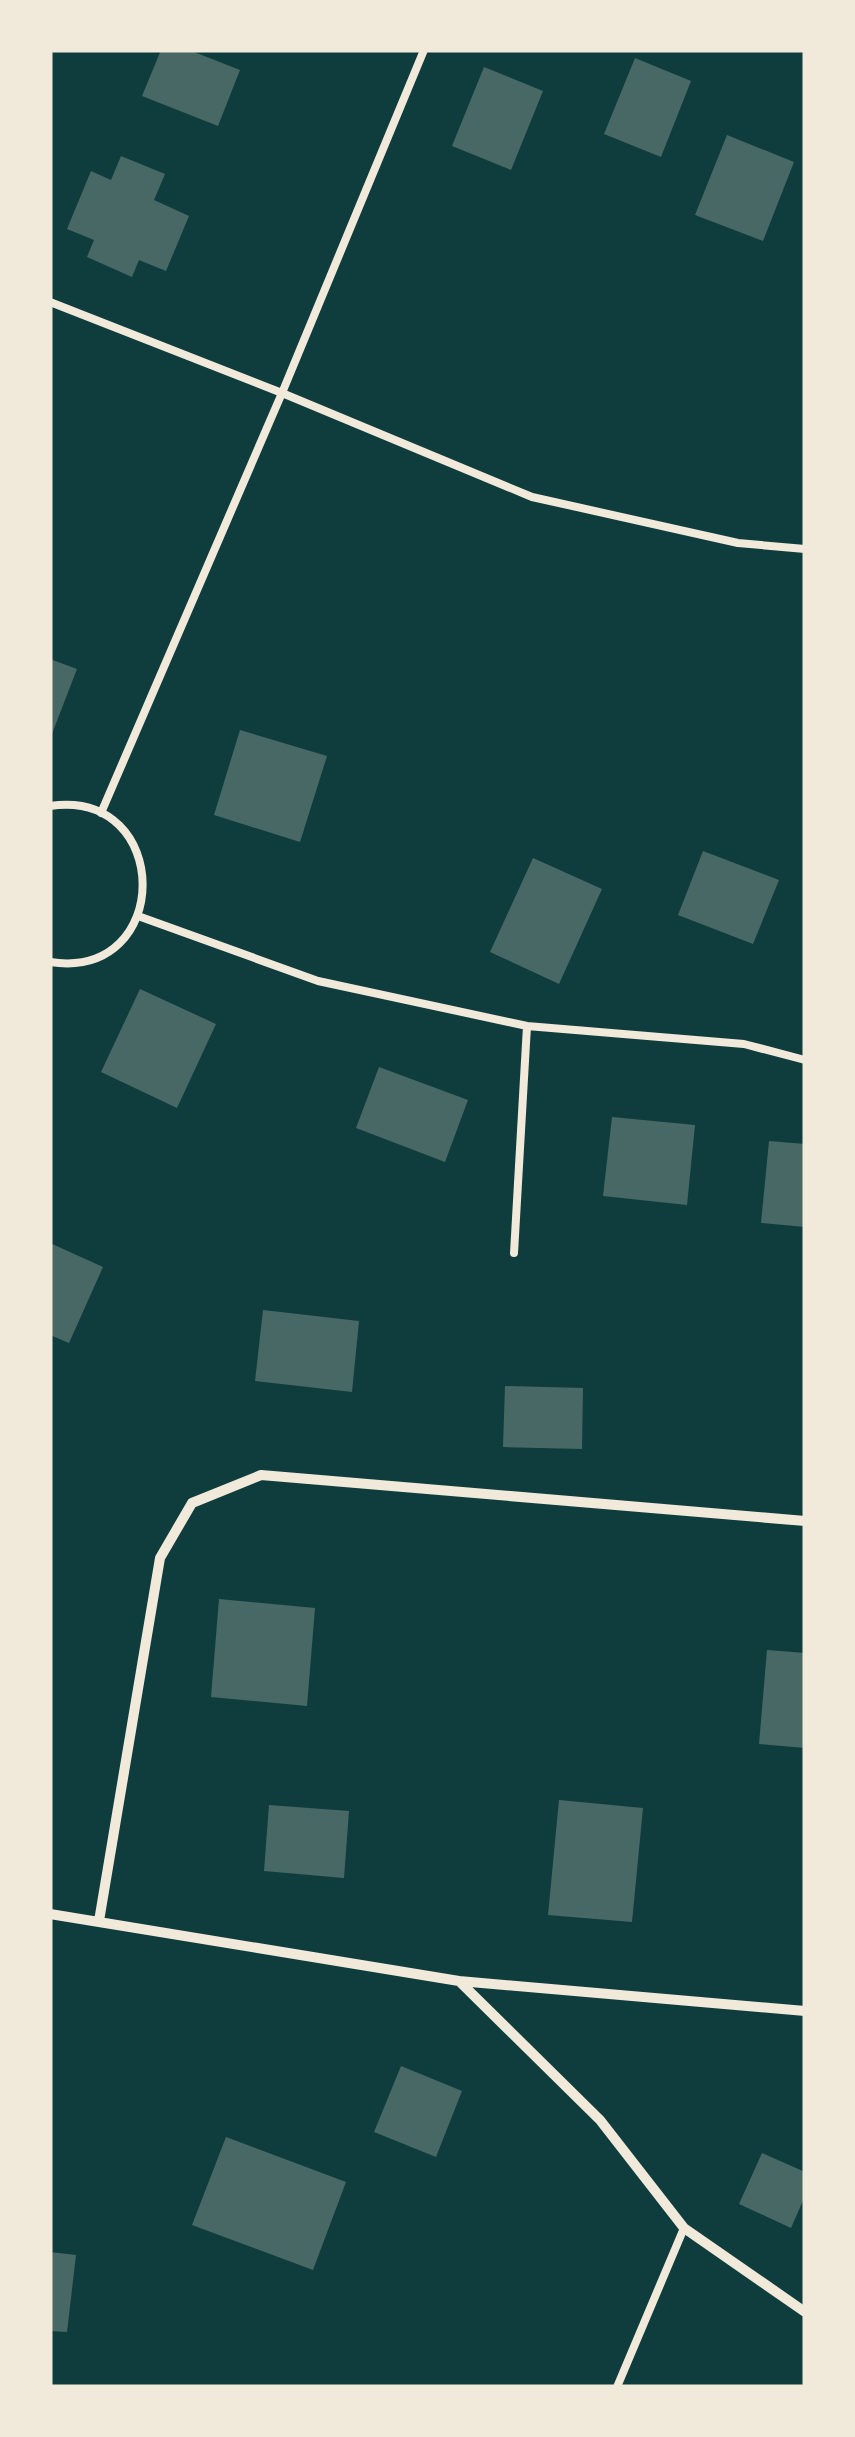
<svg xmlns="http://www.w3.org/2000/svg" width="855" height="2437" viewBox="0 0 855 2437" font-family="Commissioner,sans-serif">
<rect width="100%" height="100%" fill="#0f3d3e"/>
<path fill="#486865" d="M161,50H189L240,70L218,126L142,96Z
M635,58L691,81L661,157L604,134Z
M484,67L543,91L511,170L452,146Z
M727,135L794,162L763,241L695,215Z
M121,156L165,174L154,200L189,216L166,271L139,260L132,277L87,257L94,240L67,229L91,171L111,180Z
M50,659L77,669L50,739Z
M240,730L327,756L300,842L214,815Z
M703,851L779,880L753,944L678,915Z
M533,858L602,889L559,984L490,952Z
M140,989L216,1024L177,1108L101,1072Z
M379,1067L468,1100L445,1162L356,1128Z
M612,1117L695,1125L687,1205L603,1196Z
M769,1141L805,1144V1227L761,1223Z
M50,1243L103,1267L69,1343L50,1335Z
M263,1310L359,1321L352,1392L255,1381Z
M505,1386L583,1388L582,1449L503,1447Z
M219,1599L315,1608L307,1706L211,1697Z
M767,1650L805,1653V1748L759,1744Z
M559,1800L643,1808L632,1922L548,1915Z
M269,1805L349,1811L344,1878L264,1871Z
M401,2066L462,2091L436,2157L374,2132Z
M226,2137L346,2182L313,2270L192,2225Z
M762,2153L805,2172V2196L791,2228L739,2204Z
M50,2252L76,2255L67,2332L50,2331Z"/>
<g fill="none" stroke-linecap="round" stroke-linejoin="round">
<path stroke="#f1e9da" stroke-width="8" d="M50,302L282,393L532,497L738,543L805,549
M50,806C173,788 174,981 50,962
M101,813L282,393L424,50
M138,916L318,981L527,1026L744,1044L805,1060
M514,1253L527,1026
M617,2387L684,2228"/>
<path stroke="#f1e9da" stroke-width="10" d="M50,1914L459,1981L600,2120L684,2228L805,2312
M99,1921L160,1558L192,1503L261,1475L805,1521
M459,1981L805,2011"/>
</g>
<rect width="855" height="2437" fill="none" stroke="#f1e9da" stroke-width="105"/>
</svg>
